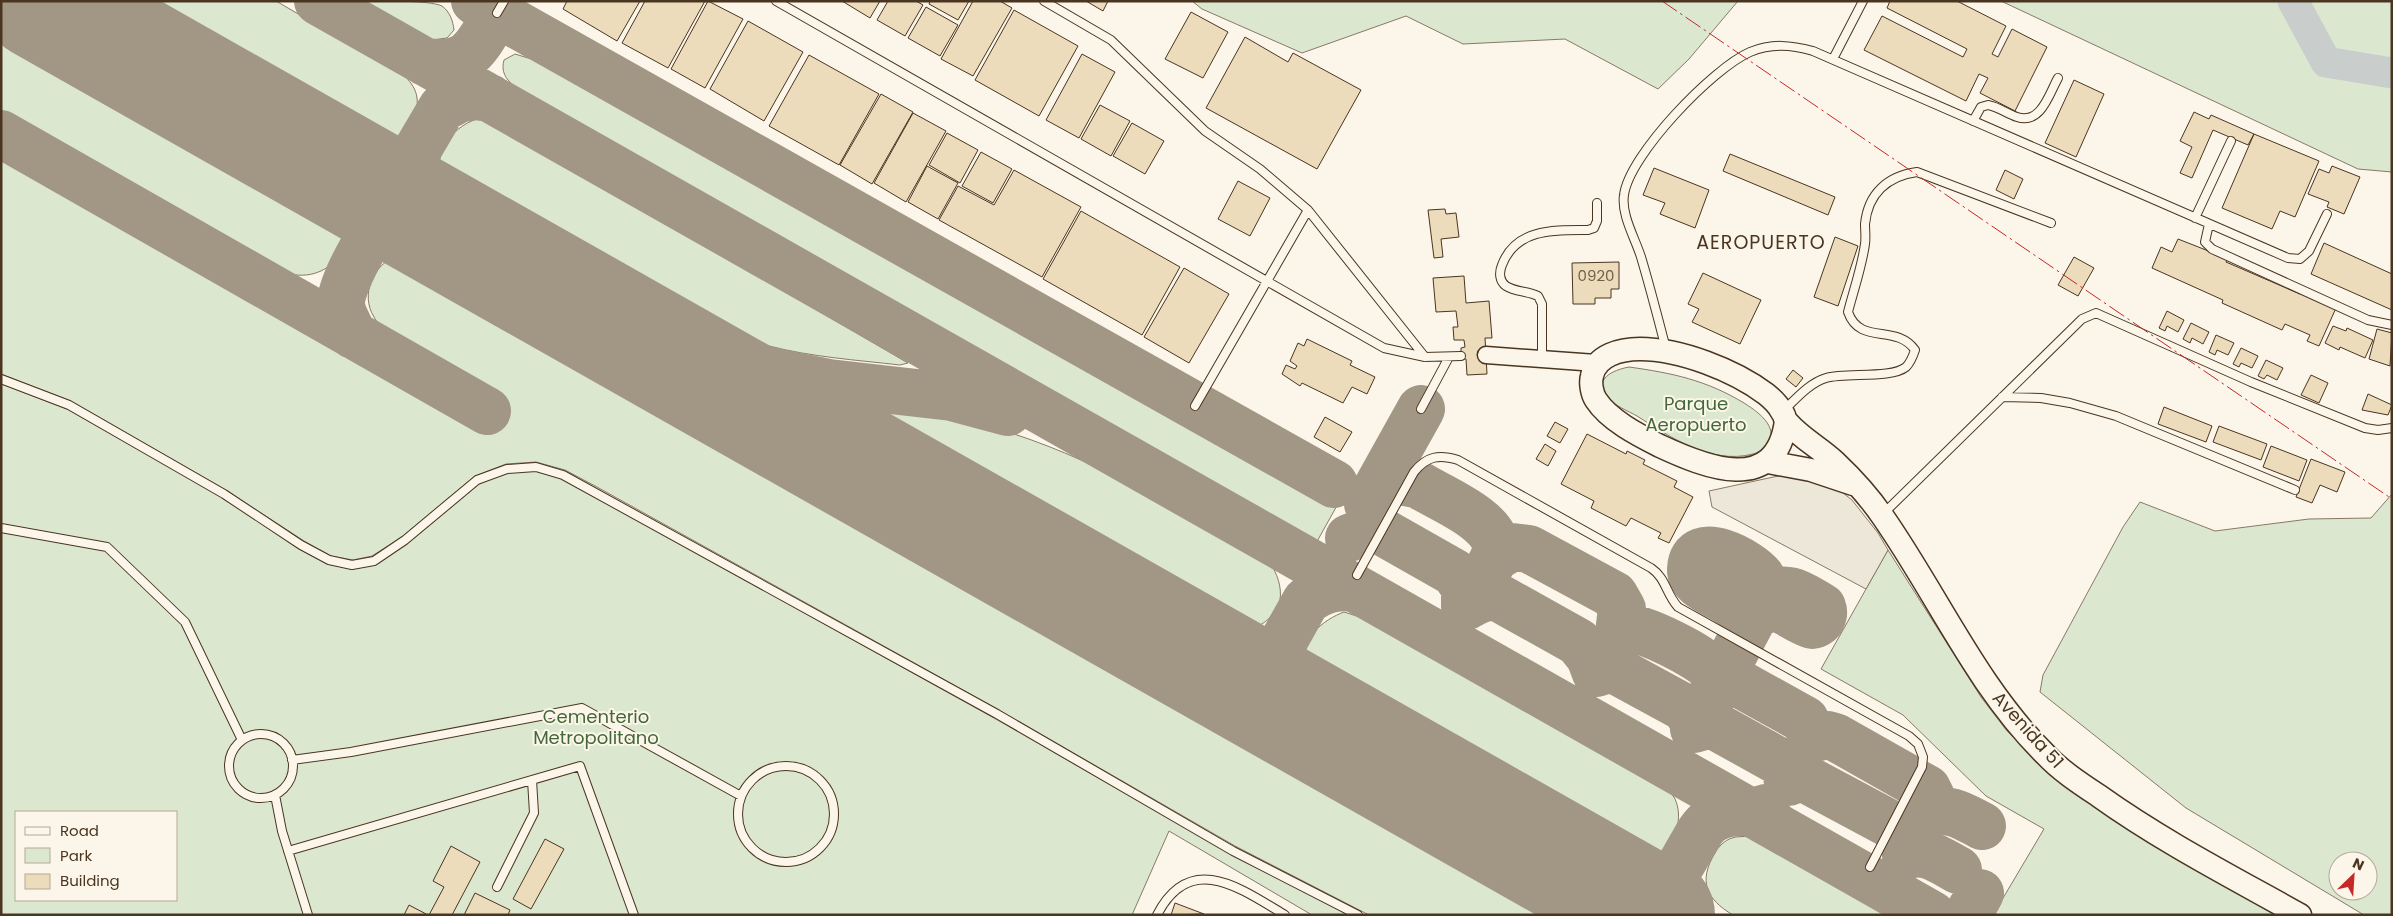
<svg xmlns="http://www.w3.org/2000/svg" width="2393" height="916" viewBox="0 0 2393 916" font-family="Poppins,sans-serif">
<rect width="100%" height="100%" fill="#fbf6e9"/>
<path fill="#dce7d0" stroke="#887966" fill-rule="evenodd" d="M120,1H276L406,77C411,83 416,89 417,98C420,119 401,145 378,143C373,143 367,140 363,139Z
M362,1C380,1 429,0 442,6C450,12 453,21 454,30L447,38L432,40Z
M1192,1H1738L1689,59L1658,89L1565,39L1463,44L1406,16L1302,53L1202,9Z
M2001,1H2392V172L2358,169Z
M1,19L325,202C366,230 337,284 290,274L1,110Z
M515,54L538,61L542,54L1339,502L1315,545L527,95C514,86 499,78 504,60Z
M477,119L489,121L505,129L908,363L900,365C856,360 812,357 769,346C662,318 569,256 474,202C466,197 453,192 448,185C426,159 451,127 477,119Z
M1,153L483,427L501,393L388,330C384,326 376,322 374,317C360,295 373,264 397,256C404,254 414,256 421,256L1580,915H1369L1235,846L999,710L597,487L565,470L536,462L506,464L475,476L402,537L372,556L353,560L331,556L304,541L226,490L71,401L1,374Z
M1629,367C1672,373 1706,380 1744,403C1755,410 1773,422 1771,437C1769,446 1761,452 1753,454C1711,465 1670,437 1637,416C1628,411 1615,406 1608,398C1592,379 1613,370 1629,367Z
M1,384L67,409L222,497L299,549L327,564L352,569L375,565L407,544L479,484L494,477L508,472L535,471L561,478L994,718L1231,854L1350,915H1312L1169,831L1132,915H1ZM16,812H176V900H16Z
M854,407C907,412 962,417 1014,434C1106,464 1187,515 1270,563C1277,573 1282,587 1280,600C1278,613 1261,629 1247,629C1238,629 1226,623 1217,620L844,409Z
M2392,494V915H2364L2186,808L2040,692L2043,675L2123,527L2140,502L2215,531L2309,519L2371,518ZM2338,861H2368V891H2338Z
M1888,550L1981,697L2007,731L2037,761L2204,873L2275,915H1993L2044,829L1986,796L1903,715L1821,669Z
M1344,612L1363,618L1666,787C1669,791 1673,795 1675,799C1683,816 1677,842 1661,852C1651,859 1634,854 1623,853L1321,682C1317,676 1312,671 1309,666C1295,640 1325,619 1344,612Z
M1748,836L1764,845L1768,840L1901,915H1733C1706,899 1698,881 1715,853C1718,847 1725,840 1732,838C1737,836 1743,837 1748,836Z"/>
<path fill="#ede7d9" stroke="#887966" d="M1778,476H1808L1833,485L1852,500L1878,533L1888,550L1866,589L1712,507L1709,491Z"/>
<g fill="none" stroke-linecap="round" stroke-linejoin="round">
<path stroke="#c9cecd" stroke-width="31" d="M2293,1L2326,62L2392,73"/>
<path stroke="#a29684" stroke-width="48" d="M318,1L1932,915
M475,1L1334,484
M425,62C470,68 476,48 497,13
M1,134L487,411
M360,182C374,198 374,214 371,234
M424,218L409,193L407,178L409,164L442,108L459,99L474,96L490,98
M597,316L660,340L745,366L829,383L952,397L1008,412
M353,335C349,325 341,314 341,303C341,285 369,232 383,222C394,214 412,215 424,218
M809,436C799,408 802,397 829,383
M1376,490C1391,479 1401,480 1419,485C1440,498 1498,521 1496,549C1495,561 1486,571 1481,581
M1368,504L1421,409
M1349,538L1369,530L1381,531L1455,573L1465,588V607C1477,600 1487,594 1501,599L1578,642L1590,657L1596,673L1609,669L1617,671L1685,708L1693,720L1694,729L1708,725L1717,727L1780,762L1786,771L1788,782L1801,777L1808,780L1892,825C1906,833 1907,840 1906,856C1925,848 1941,861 1958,870
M1494,558L1512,547L1529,549L1614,595L1622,609L1619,633L1628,628C1644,628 1700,656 1710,668C1715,674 1716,680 1717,686L1733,682L1740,684L1805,720L1810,732L1811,739L1828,735L1835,737L1927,789L1931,797L1930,814C1950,806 1964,817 1982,826
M1753,617C1779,597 1787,617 1812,625C1821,624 1825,615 1822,607C1801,595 1789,584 1765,595
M1273,660L1274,684L1288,707
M1227,672L1254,669L1273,660L1306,601C1322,590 1336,585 1355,588
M1706,706L1765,595C1765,588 1765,583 1761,577C1751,563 1693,530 1691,569C1690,594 1742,595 1748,626
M1625,897C1671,894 1672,879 1694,842C1699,833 1703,826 1710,821C1727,808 1747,815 1766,808
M1968,915L1980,893"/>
<path stroke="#a29684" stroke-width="118" d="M41,1L1656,915"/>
</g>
<path fill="#ecdcbc" stroke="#4a3520" d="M567,1H640L617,41L563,9Z
M645,1H705L668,68L622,43Z
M708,1L743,19L705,88L671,69Z
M842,1H880L870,18Z
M888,1H916L923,5L905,36L877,20Z
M930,1H969L958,20L929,4Z
M973,1H1000L1012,8L973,76L941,59Z
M1086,1H1108L1103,11Z
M1890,1H1957L2006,26L1992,54L1998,57L2012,29L2047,47L2015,111L1980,93L1988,78L1979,74L1966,101L1864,50L1882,16L1963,57L1967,49L1887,8Z
M926,7L958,25L940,56L908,38Z
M1014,10L1078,46L1039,116L975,80Z
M1191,12L1228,32L1203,78L1165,59Z
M748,21L803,52L764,121L710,89Z
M1245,37L1288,62L1293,53L1361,90L1317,169L1206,108Z
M1082,54L1115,72L1079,138L1046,120Z
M809,55L879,94L839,165L769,126Z
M2074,80L2104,94L2076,157L2045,143Z
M881,94L913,112L872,184L840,165Z
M1100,105L1130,121L1111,156L1081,139Z
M2194,112L2209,119L2211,115L2254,134L2248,145L2213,130L2192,178L2180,173L2192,147L2180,141Z
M913,113L946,131L906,202L874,183Z
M1132,123L1164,141L1145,174L1113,156Z
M947,133L978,150L960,183L929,165Z
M2254,134L2319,161L2295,217L2280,211L2272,229L2222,208Z
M981,152L1012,169L993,203L962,186Z
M1730,154L1835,197L1828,215L1723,171Z
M927,166L958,183L938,219L908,202Z
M2332,166L2360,177L2344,214L2327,207L2329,202L2308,194L2319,169L2329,173Z
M1654,168L1709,190L1695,228L1660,214L1665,203L1643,195Z
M1014,170L1081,207L1042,277L939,220L958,186L994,205Z
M2005,170L2023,179L2014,199L1996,190Z
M1238,181L1270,198L1250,236L1218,219Z
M1445,209L1446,214L1456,213L1459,237L1441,239L1443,257L1434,258L1428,210Z
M1081,211L1180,267L1142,335L1043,279Z
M1835,237L1858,246L1838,306L1814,297Z
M2178,239L2206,250L2227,260L2226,262L2300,294L2301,292L2336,308L2319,346L2307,341L2310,335L2285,324L2282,330L2222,303L2223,300L2152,268L2161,247L2172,252Z
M2324,243L2392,274V310L2311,274Z
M2074,257L2094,268L2078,296L2058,285Z
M1619,262V289H1611V298H1595V304H1573L1572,263Z
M1184,268L1229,294L1189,363L1144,337Z
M1703,273L1761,300L1740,344L1692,322L1699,309L1688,304Z
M1464,276L1466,303L1489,301L1492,338H1485L1487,374L1467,375L1466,359H1462L1461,356V348L1465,347L1464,340H1454L1453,327H1458L1456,311L1436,312L1433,278Z
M2167,311L2184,320L2178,332L2167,326L2165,331L2159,328Z
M2191,323L2209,332L2203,344L2192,338L2190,343L2183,339Z
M2333,326L2346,331L2347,328L2373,340L2365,358L2340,347L2339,350L2325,343Z
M2377,329L2392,333L2390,366L2369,359Z
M2216,335L2234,343L2228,355L2217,350L2215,355L2209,352Z
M1307,339L1352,361L1350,365L1375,377L1367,394L1352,387L1343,403L1302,383L1300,386L1282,374L1286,365L1295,369L1297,366L1290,361L1298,343L1304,346Z
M2241,348L2258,356L2252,368L2241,363L2239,367L2233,364Z
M2266,360L2283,368L2277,380L2267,375L2264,379L2258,376Z
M1793,370L1803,378L1796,387L1786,379Z
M2311,375L2328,383L2319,403L2301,395Z
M2368,394L2392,405L2388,415L2362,410Z
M2164,407L2212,426L2206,442L2158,424Z
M1325,417L1352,432L1340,452L1314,437Z
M1555,422L1568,429L1560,443L1547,436Z
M2219,426L2267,444L2261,460L2213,442Z
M1587,434L1626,454L1627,451L1645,460L1643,464L1677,481L1674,487L1693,497L1669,543L1658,538L1661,533L1631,518L1626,526L1591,508L1594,501L1561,484Z
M1545,444L1556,451L1548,466L1536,459Z
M2271,446L2307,460L2299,481L2263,467Z
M2311,459L2345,472L2337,492L2320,485L2312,503L2296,497Z
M545,839L564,849L531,909L513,899Z
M451,846L480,862L452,915H429L444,887L433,881Z
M475,893L510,910L508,915H464Z
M1175,903L1204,914L1171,915Z
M409,905L428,915H404Z"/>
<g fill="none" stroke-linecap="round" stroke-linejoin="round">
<defs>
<path id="lane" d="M776,1L1384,348L1425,357L1461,356
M1044,1L1111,40L1205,131L1260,169L1308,210L1425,357
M497,13L504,1
M1833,59L1863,1
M1973,121L1981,107L1988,105C1999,107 2007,114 2017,117C2041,125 2049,94 2058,78
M2195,218L2231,141
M2209,224L2205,242L2212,249L2368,320L2392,325
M1666,349C1658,318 1650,287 1641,257C1635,238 1621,215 1624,195C1629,155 1713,68 1750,52C1772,43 1791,45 1813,51L2288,258L2300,259L2309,251L2327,214
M1542,357V304L1538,296C1528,291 1515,292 1506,286C1499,281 1499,272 1502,265C1516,228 1555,230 1588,230L1594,228L1597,221V203
M1,379L69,405L224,494L301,545L329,560L352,565L374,561L405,540L477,480L507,469L536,467L563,475L997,714L1233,851L1358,915
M2002,397L2041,398L2070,403L2116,416L2295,490
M1195,406L1308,210
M1421,409L1449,357
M1783,411C1795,400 1809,383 1826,378C1846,372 1891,379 1906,367C1911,362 1913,356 1915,350C1896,323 1860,346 1848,312C1854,289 1862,266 1865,244C1866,237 1865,231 1865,224C1868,194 1887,176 1917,172L2051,223
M1884,513L2082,319L2096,313L2251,382L2365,428L2378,430L2392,428
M1,528L107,547L185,622L242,740
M1357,575L1414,472C1427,456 1439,454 1458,460L1651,568C1666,578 1666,594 1678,607L1909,736L1918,744L1923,757L1922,767L1870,867
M229 766a32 32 0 1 1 64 0a32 32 0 1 1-64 0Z
M292,760L351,752L582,708L741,796
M738 814a48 48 0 1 1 96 0a48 48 0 1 1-96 0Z
M275,795L282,831L308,915
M288,851L580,766L634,915
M497,887L534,813L532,780
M1157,915C1190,851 1240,888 1285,915"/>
<path id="street" d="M1486,355L1596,363"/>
<path id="secondary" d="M1786,421C1776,496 1705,467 1660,446C1638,435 1609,420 1596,400C1592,394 1590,383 1592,376C1596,355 1621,349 1640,349C1680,349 1734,370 1766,394C1771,398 1779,406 1782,412C1787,419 1782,416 1788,423C1801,438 1820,448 1835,462C1852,478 1870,498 1883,517C1938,596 1977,687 2046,755C2061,771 2081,784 2099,796C2162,841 2232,877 2300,915
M1768,462L1811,470L1853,484"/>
</defs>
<use href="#lane" stroke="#4a3520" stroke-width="10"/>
<use href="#street" stroke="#4a3520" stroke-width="19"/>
<use href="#secondary" stroke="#4a3520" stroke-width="25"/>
<use href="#lane" stroke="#fbf6e9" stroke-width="8"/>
<use href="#street" stroke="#fbf6e9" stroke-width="16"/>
<use href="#secondary" stroke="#fbf6e9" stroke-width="22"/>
<path stroke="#c62828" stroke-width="1" stroke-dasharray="18 4 2.5 4" stroke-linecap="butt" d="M1662,1L2392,499"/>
</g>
<g text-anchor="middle" stroke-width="4" stroke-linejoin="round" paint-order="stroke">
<g font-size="15" fill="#725f47">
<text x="1596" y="281">0920</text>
</g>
<g font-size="18" fill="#436837" stroke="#fbf6e9">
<text x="1696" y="410">Parque<tspan x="1696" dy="21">Aeropuerto</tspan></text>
<text x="596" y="723">Cementerio<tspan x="596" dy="21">Metropolitano</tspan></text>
</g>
<g font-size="18" fill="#4a3520" stroke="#fbf6e9">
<text transform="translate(2028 730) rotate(48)" y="6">Avenida 51</text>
</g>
<g font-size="19" letter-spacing="1" fill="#4a3520" stroke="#fbf6e9">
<text x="1761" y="249">AEROPUERTO</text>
</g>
</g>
<rect width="2393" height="916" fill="none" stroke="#4a3520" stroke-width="5"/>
<rect x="15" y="811" width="162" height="90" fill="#fbf6e9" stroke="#b4a999"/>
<rect x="25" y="827" width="25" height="8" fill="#fbf6e9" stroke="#b4a999"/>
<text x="60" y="836" font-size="15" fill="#4a3520">Road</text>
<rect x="25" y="848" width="25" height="15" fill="#dce7d0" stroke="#b4a999"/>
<text x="60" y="861" font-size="15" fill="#4a3520">Park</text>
<rect x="25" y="874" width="25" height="15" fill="#ecdcbc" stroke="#b4a999"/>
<text x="60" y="886" font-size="15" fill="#4a3520">Building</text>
<g transform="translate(2353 876) rotate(25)"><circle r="24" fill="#fbf6e9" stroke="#b4a999"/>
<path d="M0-4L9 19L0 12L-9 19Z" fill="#c62828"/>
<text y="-8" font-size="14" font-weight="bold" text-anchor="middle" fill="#4a3520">N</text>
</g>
</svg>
